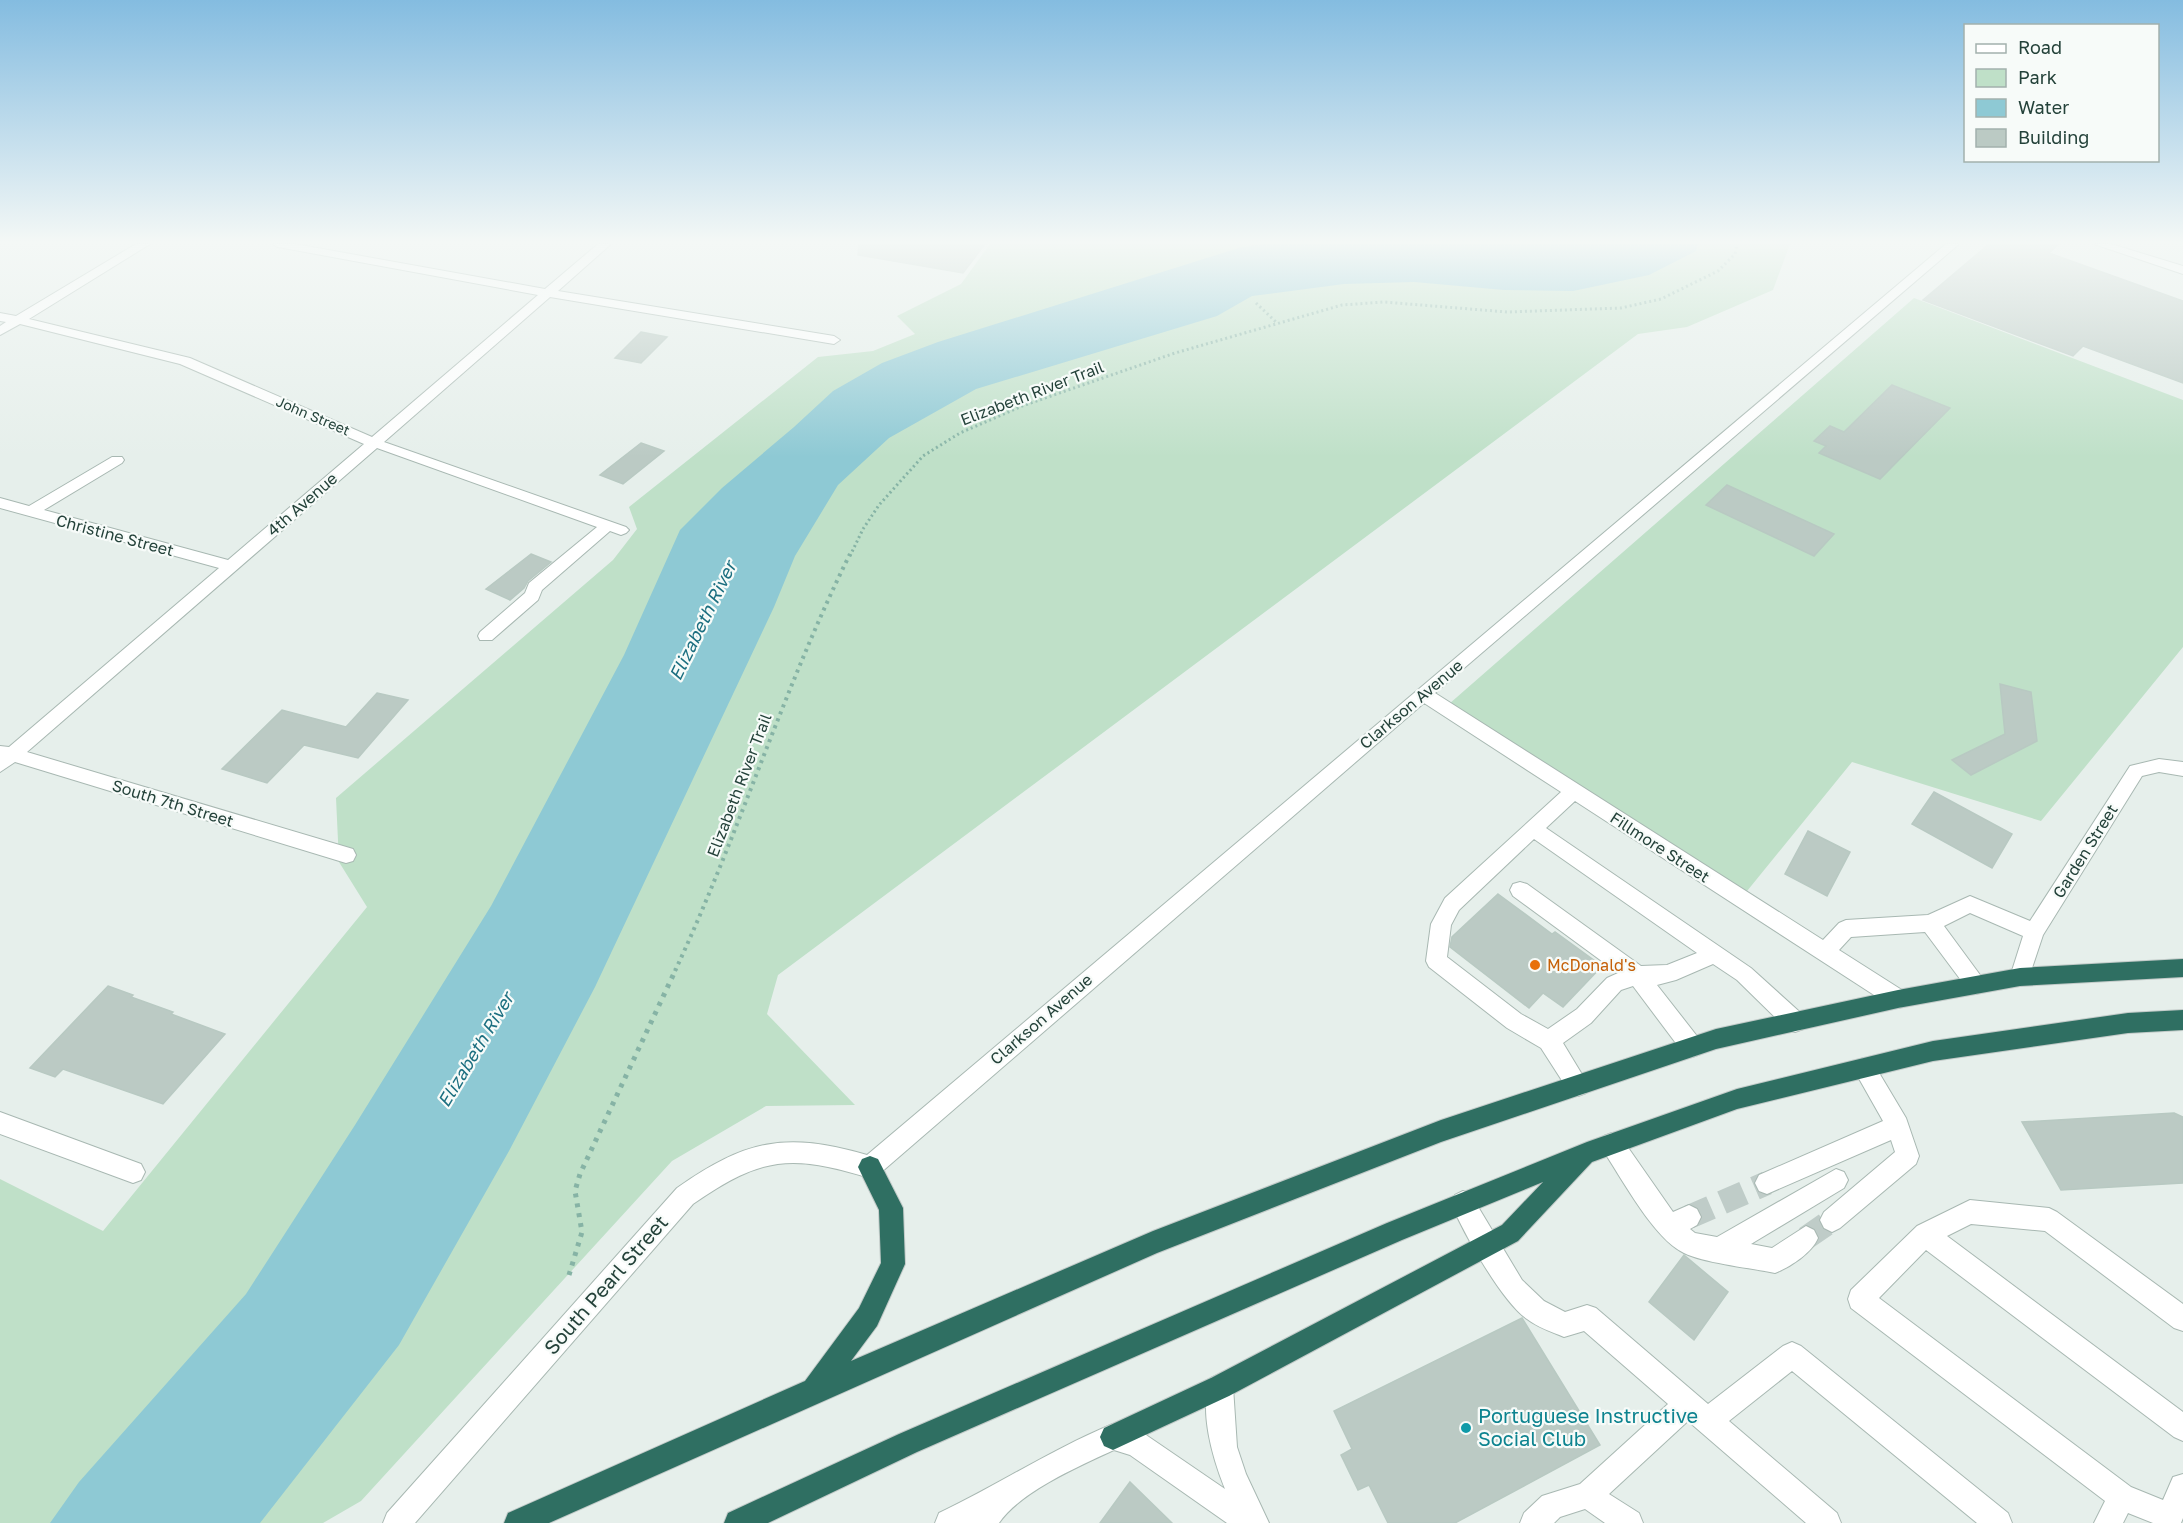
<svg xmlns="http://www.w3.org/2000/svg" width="2183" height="1523" viewBox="0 0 2183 1523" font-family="'Golos Text',sans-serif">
<rect width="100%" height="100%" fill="#e6efeb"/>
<path fill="#bfe0c8" d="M990,244H1790L1773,290L1687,327L1638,334L778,975L767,1014L855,1105L766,1106L672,1161L361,1501L323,1523H0V1179L103,1231L367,907L339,862L336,798L613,560L637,529L629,507L818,357L873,351L915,334L897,316L961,284Z
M1914,298L2183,400V647L2041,821L1852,762L1743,896L1449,704Z"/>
<path fill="#8ec9d4" d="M1263,244H1698L1696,251L1649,275L1573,291L1504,290L1414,282L1344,284L1252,296L1217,316L976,389L889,438L838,485L795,556L774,607L595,987L509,1151L399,1345L260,1523H50L79,1482L246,1294L355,1125L491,906L624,655L680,530L722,488L794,427L833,391L882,363L938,342L1242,247Z"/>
<path fill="#bbcac4" stroke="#b8c9c2" stroke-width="1.5" d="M859,244H985L963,273L858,255Z
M1989,244H2059L2049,253L2183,301V383L2083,346L2073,356L1923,300Z
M641,332L667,337L641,363L615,358Z
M1892,385L1950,408L1880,479L1819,453L1826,446L1814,441L1830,426L1844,432Z
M641,443L664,451L623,484L600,475Z
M1727,485L1834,534L1814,556L1706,505Z
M531,554L551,562L528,581L524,588L510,600L486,589Z
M2000,684L2031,692L2037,741L1971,775L1952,760L2005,734Z
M377,693L408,700L358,758L304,745L267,783L222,769L282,710L346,727Z
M1934,792L2012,834L1992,868L1912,824Z
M1808,831L1850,852L1827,896L1785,874Z
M1498,894L1552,934L1555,932L1602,966L1563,1007L1543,993L1529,1008L1450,947L1452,937Z
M108,986L133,995L131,997L173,1012L171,1014L225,1034L163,1104L63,1069L55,1077L30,1068Z
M2174,1113L2183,1117V1183L2061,1190L2022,1122Z
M1684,1255L1728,1292L1694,1340L1649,1302Z
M1522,1318L1600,1445L1455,1523H1388L1369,1485L1358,1490L1341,1455L1352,1449L1334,1411Z
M1130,1482L1172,1523H1100Z"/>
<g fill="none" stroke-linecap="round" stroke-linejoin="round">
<path stroke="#bfccc8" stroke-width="24" stroke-dasharray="24 12" stroke-linecap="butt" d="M1689,1217L1767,1183
M1806,1238L1832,1220"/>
<defs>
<path id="minor" d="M136,244H150L29,319L190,358L372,437L538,295L278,247L272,244H295L545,289L598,244H611L558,291L834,336L840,340L834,344L550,297L384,442L626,527L629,530L626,533L621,535L610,531L542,590L538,600L492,640H480L478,636L480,632L525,593L529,583L597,527L377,448L27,752L353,849L356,855L353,861L346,863L15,762L0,772V746L9,747L219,568L0,508V498L29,506L112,457H122L124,460L122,463L44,510L228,560L364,444L180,364L20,324L0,335V326L6,322L0,321V313L16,316Z
M1946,244H1959L1435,693L1823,940L1839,923L1846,920L1928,915L1970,896L2030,921L2130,766L2159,759L2183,762V776L2159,772L2142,776L2043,935L2027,983L2020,986L2013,983L2010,977L2023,936L1970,913L1944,926L1983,979L1986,985L1983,991L1976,994L1969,991L1925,932L1851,937L1839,950L1905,992L1908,999L1905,1006L1898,1008L1891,1006L1575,801L1546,828L1751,968L1803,1015L1806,1022L1803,1029L1795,1032L1787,1029L1737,980L1713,964L1676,980L1657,985L1700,1040L1703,1047L1700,1054L1692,1057L1684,1054L1633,986L1621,990L1591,1023L1563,1043L1589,1086L1586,1093L1578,1096L1570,1093L1541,1048L1507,1028L1429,967L1426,961L1431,924L1445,898L1561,792L1424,703L878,1175L870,1178C791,1154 762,1156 693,1204L415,1523H383L387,1513L677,1188C746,1140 785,1131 867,1155ZM1534,839L1697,953L1667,965L1641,966L1527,884L1520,882L1513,884L1510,890L1513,896L1618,973L1607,978L1577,1009L1548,1029L1521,1014L1447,957L1451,925L1459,910Z
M2094,244H2111L2183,266V274Z
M1864,1058L1872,1061L1906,1118L1919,1156L1916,1164L1840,1228L1832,1232L1824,1228L1820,1220L1824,1212L1895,1152L1891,1140L1767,1194L1759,1191L1755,1183L1759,1175L1883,1121L1853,1068L1856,1061Z
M0,1112L141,1164L145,1172L141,1180L133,1183L0,1134Z
M1612,1133L1620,1136L1673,1212L1689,1205L1697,1209L1701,1217L1697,1225L1690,1229L1695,1233L1717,1237L1836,1169L1844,1172L1848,1180L1844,1188L1751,1244L1772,1248L1806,1226L1814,1230L1818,1238C1812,1253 1790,1267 1775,1273C1751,1268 1704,1263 1684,1253C1654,1239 1623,1180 1604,1152L1601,1144L1604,1136Z
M1463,1191L1471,1195L1522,1280L1544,1301L1565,1312L1587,1305L1596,1308L1708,1404L1783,1346L1792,1342L1801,1346L2008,1513L2012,1523H1977L1792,1371L1729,1421L1837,1513L1841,1523H1806L1688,1421L1609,1494L1639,1513L1643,1523H1605L1585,1509L1560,1517L1554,1523H1520L1524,1513L1542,1496L1580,1484L1668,1404L1584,1331L1564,1337C1552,1332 1537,1327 1527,1319C1502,1302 1463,1232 1451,1203L1455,1195Z
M1970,1200L2049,1208L2057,1212L2183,1304V1331L2174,1328L2045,1231L1971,1224L1947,1236L2183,1412V1441L2174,1437L1926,1250L1879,1298L2131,1487L2163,1500L2173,1477L2183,1474V1518L2181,1523H2153L2128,1513L2123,1523H2094L2105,1501L1851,1308L1848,1299L1851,1290L1917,1226Z
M1220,1374L1229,1378L1233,1387L1237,1447L1246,1474L1269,1523H1227L1130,1455L1114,1450C1079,1466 1020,1492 999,1523H935L939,1513C998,1485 1052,1449 1113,1424L1146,1435L1225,1489C1213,1459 1198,1410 1211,1378Z"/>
<path id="highway" d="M2183,959V977L2020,986L1898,1008L1716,1049L1441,1142L1157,1253L549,1523H504L508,1513L805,1381L859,1308L881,1263L879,1210L858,1167L862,1159L870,1156L878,1159L903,1208L905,1264L877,1326L851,1361L1153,1231L1441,1120L1716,1029L1898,990L2020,968Z
M2183,1010V1030L2128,1033L1933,1061L1737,1109L1592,1162L1518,1241L1229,1396L1113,1450L1104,1446L1100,1437L1104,1428L1211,1378L1502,1225L1543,1182L1402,1240L917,1452L768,1523H724L728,1513L899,1434L1387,1223L1587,1142L1737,1089L1933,1041L2128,1013Z"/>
</defs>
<use href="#minor" stroke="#a8b8b2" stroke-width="2"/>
<use href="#highway" stroke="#c2cac8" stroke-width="2"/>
<path stroke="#86b3a5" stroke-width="3" stroke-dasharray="2 3" stroke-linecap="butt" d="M1256,303L1276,322
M850,556L863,529L879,505L923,456L960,433L1022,406L1175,353L1342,305L1384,302L1507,312L1621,308L1661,299L1718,271L1735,254L1737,244"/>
<path stroke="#86b3a5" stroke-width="4" stroke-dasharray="3 4.5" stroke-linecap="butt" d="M675,971C739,834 783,689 850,554"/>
<path stroke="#86b3a5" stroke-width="5" stroke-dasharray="4 6" stroke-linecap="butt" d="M569,1275L582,1232L575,1191L580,1174L676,969"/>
<use href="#minor" fill="#fff" fill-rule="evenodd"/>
<use href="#highway" fill="#2f6f62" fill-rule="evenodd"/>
</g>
<linearGradient id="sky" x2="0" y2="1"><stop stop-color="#84bce0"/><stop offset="0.53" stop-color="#f4f8f6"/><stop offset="1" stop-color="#f4f8f6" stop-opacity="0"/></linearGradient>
<rect width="2183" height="457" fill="url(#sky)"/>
<circle fill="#e8710a" stroke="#f7fbf9" stroke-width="2" cx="1535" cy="965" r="6"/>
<circle fill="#0f9aa8" stroke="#f7fbf9" stroke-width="2" cx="1466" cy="1428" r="6"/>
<g text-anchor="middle" stroke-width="4.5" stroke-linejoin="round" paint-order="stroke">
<g font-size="14" fill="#24423a" stroke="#f7fbf9">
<text transform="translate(313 416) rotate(23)" y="5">John Street</text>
</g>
<g font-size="16" fill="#24423a" stroke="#f7fbf9">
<text transform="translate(1032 393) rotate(-21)" y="6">Elizabeth River Trail</text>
<text transform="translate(302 504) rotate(-41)" y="6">4th Avenue</text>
<text transform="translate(115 535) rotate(15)" y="6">Christine Street</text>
<text transform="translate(1411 704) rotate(-40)" y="6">Clarkson Avenue</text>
<text transform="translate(739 785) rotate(-69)" y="6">Elizabeth River Trail</text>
<text transform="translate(173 803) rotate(17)" y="6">South 7th Street</text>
<text transform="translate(1660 847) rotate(33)" y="6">Fillmore Street</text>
<text transform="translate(2085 851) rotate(-58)" y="6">Garden Street</text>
<text transform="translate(1041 1019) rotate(-41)" y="6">Clarkson Avenue</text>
</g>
<g font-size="16" fill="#c56008" stroke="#f7fbf9" text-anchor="start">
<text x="1547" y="971">McDonald's</text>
</g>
<g font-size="18" font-style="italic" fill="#1c6f80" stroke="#f7fbf9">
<text transform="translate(703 621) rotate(-64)" y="6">Elizabeth River</text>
<text transform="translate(476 1050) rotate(-59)" y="6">Elizabeth River</text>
</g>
<g font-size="20" fill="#24423a" stroke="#f7fbf9">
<text transform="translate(606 1285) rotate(-49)" y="7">South Pearl Street</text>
</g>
<g font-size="20" fill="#0d838f" stroke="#f7fbf9" text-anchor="start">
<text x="1478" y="1423">Portuguese Instructive<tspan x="1478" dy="23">Social Club</tspan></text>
</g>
</g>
<rect x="1964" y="24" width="195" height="138" fill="#f7fbf9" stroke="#a3b1ad" stroke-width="1.5"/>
<rect x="1976" y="44" width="30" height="9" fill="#ffffff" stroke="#a3b1ad" stroke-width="1.5"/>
<text x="2018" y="54" font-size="18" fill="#24423a">Road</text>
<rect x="1976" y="69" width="30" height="18" fill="#bfe0c8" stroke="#a3b1ad" stroke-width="1.5"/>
<text x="2018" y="84" font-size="18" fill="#24423a">Park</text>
<rect x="1976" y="99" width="30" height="18" fill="#8ec9d4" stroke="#a3b1ad" stroke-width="1.5"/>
<text x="2018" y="114" font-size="18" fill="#24423a">Water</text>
<rect x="1976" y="129" width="30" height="18" fill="#bbcac4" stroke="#a3b1ad" stroke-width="1.5"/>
<text x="2018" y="144" font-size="18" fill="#24423a">Building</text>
</svg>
